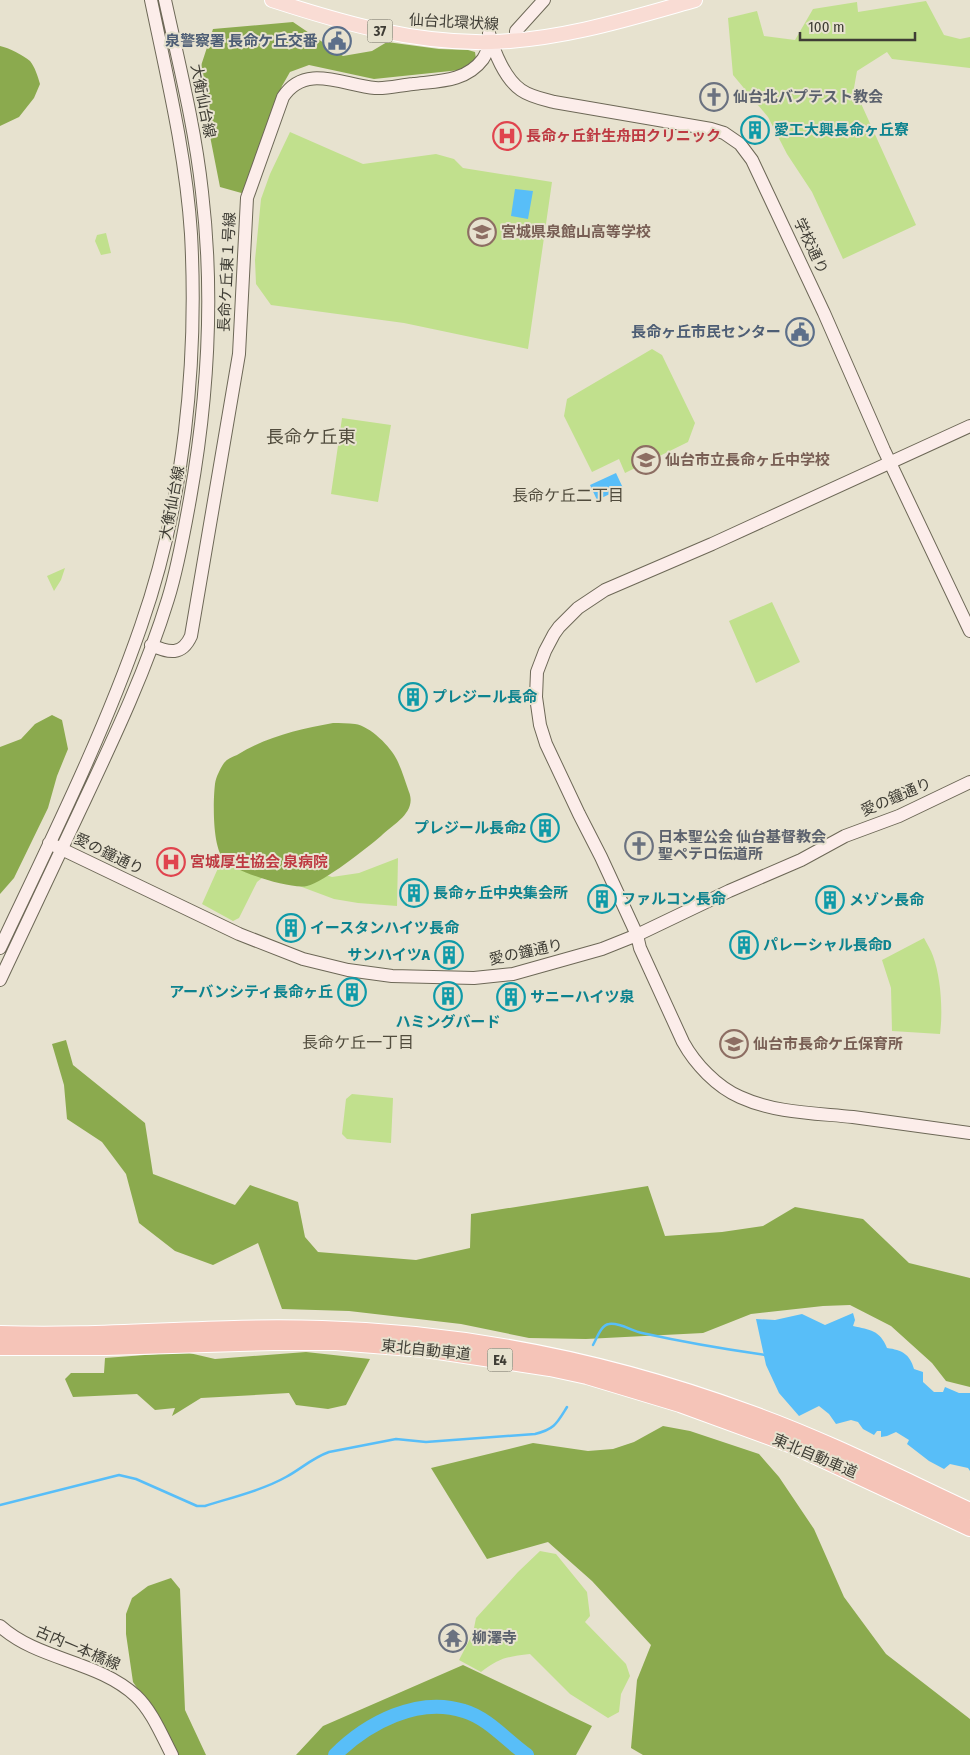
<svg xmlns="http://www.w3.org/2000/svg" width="970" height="1755" viewBox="0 0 970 1755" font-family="'Fira Sans Condensed','Noto Sans JP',sans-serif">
<rect width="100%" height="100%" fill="#e7e2cf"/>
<path fill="#c1e08d" d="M926,1L944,35L960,39L970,37V68L892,59L887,52L857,71L854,88L916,225L843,259L812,192L787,154L768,117L733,75L728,18L757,11L764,36L795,40L813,9L857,2L858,12Z
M290,132L363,164L436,154L454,159L463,168L552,182L528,349L404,323L271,305L256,284L255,260L261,199L270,174Z
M106,233L111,253L101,255L95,241L97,235Z
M652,349L662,355L695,423L688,442L625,473L619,459L592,472L564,416L567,399Z
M342,418L391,425L378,502L331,494Z
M65,568L61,580L54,591L47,576Z
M772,602L800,662L756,683L729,621Z
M232,837L310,870L332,877L359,873L398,858L397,906L358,903L334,899L267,874L257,882L239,918L233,921L202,904Z
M924,938C927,944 931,950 933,956C941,978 943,1011 940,1034L892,1031L891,988L882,960Z
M352,1094L393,1098L391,1143L347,1139L342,1134L346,1099Z
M540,1551L556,1554L587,1592L590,1616L585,1622L626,1664L630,1676L621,1694L619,1712L608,1718L570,1694L530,1654C507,1657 500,1657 481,1672L459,1660L473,1633L476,1618L518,1572Z"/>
<path fill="#8baa4e" d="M293,22L343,56L372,51L387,42L439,49L468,50L475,52L476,59L469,66L460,70L374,79L309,65L290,72L282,86L245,194L220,187L198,75L213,29Z
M0,46C9,48 23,55 30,61C35,67 38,77 40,84L34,98L19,117L0,126Z
M52,715L62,720L68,749L57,776L48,808L14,878L0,894V747L21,739L35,724Z
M333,723C340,723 348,723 355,724C370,726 391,747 397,760C402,770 405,781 409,792C417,812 394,824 381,836C367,848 324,882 307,886C292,890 236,872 225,861C212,849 213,801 215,784C216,777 220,769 224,763C227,759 232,757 237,755C266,737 299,729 333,723Z
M66,1040L73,1065L145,1123L153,1174L235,1205L250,1185L298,1202L305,1237L318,1252L416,1260L470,1248L471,1214L648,1186L665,1236L722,1232L763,1226L795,1207L863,1219L909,1263L970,1278V1387L946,1381L932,1363L891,1326L850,1305L823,1306L751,1314L703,1333L586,1339L529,1338L461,1324L349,1311L282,1309L258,1243L213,1265L175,1251L139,1223L126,1174L102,1142L67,1119L64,1085L52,1044Z
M185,1352L215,1359L306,1352L370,1359L346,1405L328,1409L296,1405L289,1393L201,1398L172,1416L175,1408L155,1410L137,1394L73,1397L65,1379L71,1373H104L105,1358Z
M663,1426L690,1431L759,1454L779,1477L814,1529L844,1597L886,1654L970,1719V1755H643L631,1748L637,1680L651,1645L592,1581L548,1542L487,1559L431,1468L533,1443L588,1451L613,1449L634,1442Z
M171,1578L180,1589L185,1710L206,1755H178L154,1713L133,1682L126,1634V1614L132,1598L148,1586Z
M463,1665L592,1726L576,1755H296L323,1726Z"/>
<path fill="#58bef8" d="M515,189L533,191L528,219L511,216Z
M616,473L623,488L597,500L590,485Z
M853,1313L855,1320L853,1326C870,1330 880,1330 887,1348C902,1350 910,1354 914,1369L923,1372V1382L934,1392H943L945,1387L959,1393H970V1471L968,1468L950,1464L944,1469L929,1461L907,1444L909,1440L896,1432L887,1436L881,1437V1431H877L874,1435L863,1429L858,1422L851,1420L836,1424L829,1414L819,1406L799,1416L779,1393L766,1365L756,1319L775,1320L802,1314L825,1325Z"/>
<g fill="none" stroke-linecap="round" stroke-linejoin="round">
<path stroke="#58bef8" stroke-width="2.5" d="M593,1345C597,1338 601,1325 609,1324C619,1322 632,1331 642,1333C683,1342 724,1349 765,1355
M0,1505L119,1475L136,1479L197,1506H205C230,1498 263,1490 286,1477C301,1469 312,1458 329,1452L396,1439L426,1442L535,1434C555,1429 557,1423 567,1407"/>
<path stroke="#58bef8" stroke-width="14" d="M335,1755C367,1723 418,1696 464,1711C488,1718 507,1741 527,1755"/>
<defs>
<path id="secondary" d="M489,33C494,52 505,79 521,90C531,97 543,99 554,102L711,129L724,133L740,144L752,160L824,313L884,450L970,631
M516,40V31L544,0
M970,426L712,544L605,590L578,608L559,627L554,634L545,651L537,672L536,697L540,725L546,744L579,814L601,857L637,935L640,948L683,1042C695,1064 717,1087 740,1097C775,1113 815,1113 853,1117C892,1122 931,1128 970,1133
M151,645C169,653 182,656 191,636L239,354L247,198L283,97C305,63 343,85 375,88C387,89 401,85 413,84C438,81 466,82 483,59C486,54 489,47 491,42
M49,843L239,934L303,959L348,970L392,976L474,978L513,974L602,949L637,935L729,891L801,860L845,836L899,816L970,782
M0,948C50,842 103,736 141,626C184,503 198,364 191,234C186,155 167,77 151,0
M0,980C27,923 54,865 81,808C113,740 146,671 168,599C178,567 184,532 190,499C208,398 214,294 202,192C195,127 179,64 165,0
M0,1626C39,1661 97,1660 136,1696C152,1711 162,1736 172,1755"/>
<path id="primary" d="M272,0C343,23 415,44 491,42C561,40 628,19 695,0"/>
<path id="highway" d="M0,1334C107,1338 215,1325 322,1329C467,1333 613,1363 749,1413C825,1440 897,1477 970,1511
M0,1347H106L274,1342H336L425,1349L550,1368L587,1376L680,1404L792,1445L970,1528"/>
</defs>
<use href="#secondary" stroke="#6d6857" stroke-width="14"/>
<use href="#primary" stroke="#fff" stroke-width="16"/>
<use href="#highway" stroke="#fff" stroke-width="18"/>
<use href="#secondary" stroke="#fcedea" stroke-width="12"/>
<use href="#primary" stroke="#f9dcd4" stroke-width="14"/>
<use href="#highway" stroke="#f5c4b8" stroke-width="16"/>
</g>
<defs>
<symbol id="civic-ring" viewBox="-11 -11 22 22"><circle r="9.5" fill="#e7e2cf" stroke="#5c6f8a" stroke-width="1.5"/><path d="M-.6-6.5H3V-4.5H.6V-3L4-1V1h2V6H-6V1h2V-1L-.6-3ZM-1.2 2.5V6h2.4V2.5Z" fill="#5c6f8a"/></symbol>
<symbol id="church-ring" viewBox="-11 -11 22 22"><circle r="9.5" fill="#e7e2cf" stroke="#6b7280" stroke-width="1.5"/><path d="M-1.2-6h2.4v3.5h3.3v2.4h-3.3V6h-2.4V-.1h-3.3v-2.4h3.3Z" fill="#6b7280"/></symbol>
<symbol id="building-ring" viewBox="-11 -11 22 22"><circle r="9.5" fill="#e7e2cf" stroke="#0f9aa8" stroke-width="1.5"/><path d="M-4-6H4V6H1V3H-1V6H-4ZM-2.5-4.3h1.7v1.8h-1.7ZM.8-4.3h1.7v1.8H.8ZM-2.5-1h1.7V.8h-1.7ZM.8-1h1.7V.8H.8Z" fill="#0f9aa8"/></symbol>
<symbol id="hospital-ring" viewBox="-11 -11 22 22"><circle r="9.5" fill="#e7e2cf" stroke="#e0444e" stroke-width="1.5"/><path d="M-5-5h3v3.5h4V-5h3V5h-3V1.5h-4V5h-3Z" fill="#e0444e"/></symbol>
<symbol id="school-ring" viewBox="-11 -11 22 22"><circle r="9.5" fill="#e7e2cf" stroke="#8d6e63" stroke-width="1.5"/><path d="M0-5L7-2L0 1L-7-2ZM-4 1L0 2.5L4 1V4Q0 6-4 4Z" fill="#8d6e63"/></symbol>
<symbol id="temple-ring" viewBox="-11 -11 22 22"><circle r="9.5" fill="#e7e2cf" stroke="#6b7280" stroke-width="1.5"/><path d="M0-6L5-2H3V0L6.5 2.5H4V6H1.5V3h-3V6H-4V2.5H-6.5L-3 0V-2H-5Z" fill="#6b7280"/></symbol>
</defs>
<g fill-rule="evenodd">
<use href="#civic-ring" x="321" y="25" width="32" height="32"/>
<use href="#church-ring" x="698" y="81" width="32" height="32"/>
<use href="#building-ring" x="739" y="114" width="32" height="32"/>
<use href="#hospital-ring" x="491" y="120" width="32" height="32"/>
<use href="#school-ring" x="466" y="216" width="32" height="32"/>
<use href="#civic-ring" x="784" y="316" width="32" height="32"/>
<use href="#school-ring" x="630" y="444" width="32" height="32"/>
<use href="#building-ring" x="397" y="681" width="32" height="32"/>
<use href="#building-ring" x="529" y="812" width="32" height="32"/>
<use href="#church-ring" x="623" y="830" width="32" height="32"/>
<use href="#hospital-ring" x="155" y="846" width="32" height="32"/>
<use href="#building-ring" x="398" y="877" width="32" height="32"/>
<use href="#building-ring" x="586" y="883" width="32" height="32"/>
<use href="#building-ring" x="814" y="884" width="32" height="32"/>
<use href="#building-ring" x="275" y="912" width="32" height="32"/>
<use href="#building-ring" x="728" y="929" width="32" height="32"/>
<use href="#building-ring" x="433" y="939" width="32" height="32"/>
<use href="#building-ring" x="336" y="976" width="32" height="32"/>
<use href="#building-ring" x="432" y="980" width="32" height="32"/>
<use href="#building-ring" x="495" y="981" width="32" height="32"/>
<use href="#school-ring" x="718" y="1028" width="32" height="32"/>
<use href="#temple-ring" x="437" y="1622" width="32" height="32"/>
</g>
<g text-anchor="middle" stroke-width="4" stroke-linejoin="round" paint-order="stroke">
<g fill="#e7e2cf" stroke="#716e63" stroke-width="1">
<rect x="367.5" y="19.5" width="25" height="23" rx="4"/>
<rect x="487.5" y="1348.5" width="25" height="23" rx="4"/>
</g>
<g font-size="14" font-weight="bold" fill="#3f3d35">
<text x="380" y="36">37</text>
<text x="500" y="1365">E4</text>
</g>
<g font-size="15" fill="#3f3d35" stroke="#e7e2cf">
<text transform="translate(454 22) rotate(3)" y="5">仙台北環状線</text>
<text transform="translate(203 101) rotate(79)" y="5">大衡仙台線</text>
<text transform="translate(811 246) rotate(65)" y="5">学校通り</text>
<text transform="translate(227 272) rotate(-87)" y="5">長命ケ丘東１号線</text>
<text transform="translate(172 503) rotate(-79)" y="5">大衡仙台線</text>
<text transform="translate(896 797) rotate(-23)" y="5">愛の鐘通り</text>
<text transform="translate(109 854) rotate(26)" y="5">愛の鐘通り</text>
<text transform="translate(526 952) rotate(-12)" y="5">愛の鐘通り</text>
<text transform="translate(426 1350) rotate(6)" y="5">東北自動車道</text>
<text transform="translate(815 1456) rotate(23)" y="5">東北自動車道</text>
<text transform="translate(78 1648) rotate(23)" y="5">古内一本橋線</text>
</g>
<g font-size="15" font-weight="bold" fill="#4e5e75" stroke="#e7e2cf" text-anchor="end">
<text x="318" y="46">泉警察署 長命ケ丘交番</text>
<text x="781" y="337">長命ヶ丘市民センター</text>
</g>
<g font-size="15" font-weight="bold" fill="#5b616d" stroke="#e7e2cf" text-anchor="start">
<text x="733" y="102">仙台北バプテスト教会</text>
<text x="658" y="842">日本聖公会 仙台基督教会<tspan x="658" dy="17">聖ペテロ伝道所</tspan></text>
<text x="472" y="1643">柳澤寺</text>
</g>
<g font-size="15" font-weight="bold" fill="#0d838f" stroke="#e7e2cf" text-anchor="start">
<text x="774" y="135">愛工大興長命ヶ丘寮</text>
<text x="432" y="702">プレジール長命</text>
<text x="526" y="833" text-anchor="end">プレジール長命2</text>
<text x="433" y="898">長命ヶ丘中央集会所</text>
<text x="621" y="904">ファルコン長命</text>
<text x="849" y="905">メゾン長命</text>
<text x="310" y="933">イースタンハイツ長命</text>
<text x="763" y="950">パレーシャル長命D</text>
<text x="430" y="960" text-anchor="end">サンハイツA</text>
<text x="333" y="997" text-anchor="end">アーバンシティ長命ヶ丘</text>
<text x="530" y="1002">サニーハイツ泉</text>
<text x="448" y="1027" text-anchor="middle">ハミングバード</text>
</g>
<g font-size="15" font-weight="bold" fill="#be3a42" stroke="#e7e2cf" text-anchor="start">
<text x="526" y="141">長命ヶ丘針生舟田クリニック</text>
<text x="190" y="867">宮城厚生協会 泉病院</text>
</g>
<g font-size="15" font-weight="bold" fill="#785e54" stroke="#e7e2cf" text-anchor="start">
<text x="501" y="237">宮城県泉館山高等学校</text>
<text x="665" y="465">仙台市立長命ヶ丘中学校</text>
<text x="753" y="1049">仙台市長命ケ丘保育所</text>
</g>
<g font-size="16" fill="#514c3d" stroke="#e7e2cf">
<text x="568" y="501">長命ケ丘二丁目</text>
<text x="358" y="1048">長命ケ丘一丁目</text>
</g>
<g font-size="18" fill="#514c3d" stroke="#e7e2cf">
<text x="311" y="443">長命ケ丘東</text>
</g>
</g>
<path d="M800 32v8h115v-8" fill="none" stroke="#3f3d35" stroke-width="2.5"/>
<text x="808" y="32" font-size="15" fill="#3f3d35" stroke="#e7e2cf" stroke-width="4" paint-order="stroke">100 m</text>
</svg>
